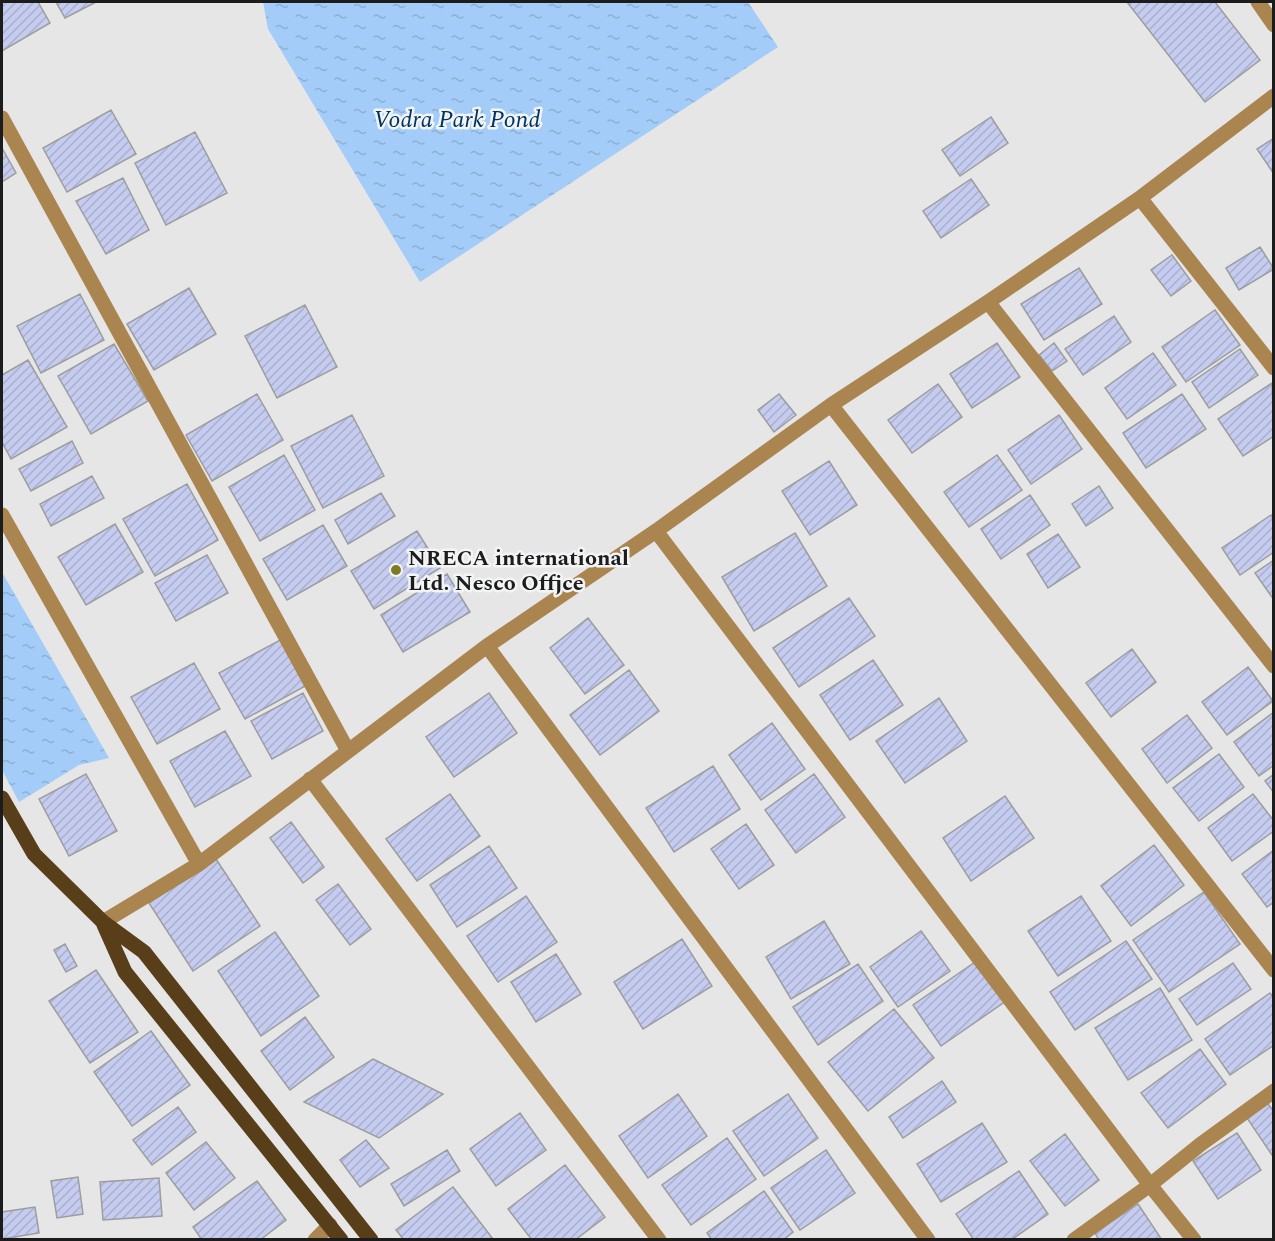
<svg xmlns="http://www.w3.org/2000/svg" width="1275" height="1241" viewBox="0 0 1275 1241" font-family="Spectral,serif">
<defs>
<pattern id="water-ripples" width="26" height="14" patternUnits="userSpaceOnUse" patternTransform="scale(1.5)"><rect width="26" height="14" fill="#a3ccf8"/><path d="M2 4q2-2 4 0t4 0M15 11q2-2 4 0t4 0" fill="none" stroke="#8cafd4"/></pattern>
<pattern id="building-hatch" width="6" height="6" patternUnits="userSpaceOnUse" patternTransform="scale(1.5)"><rect width="6" height="6" fill="#c5ccf0"/><path d="M-1 1l2-2M0 6l6-6M5 7l2-2" fill="none" stroke="#a9afcd"/></pattern>
</defs>
<rect width="100%" height="100%" fill="#e6e6e7"/>
<path fill="url(#water-ripples)" d="M263,2H748L778,47L420,282L268,29Z
M2,572L109,758L79,765L19,802L2,770Z"/>
<path fill="url(#building-hatch)" stroke="#9c9d9e" stroke-width="1.5" d="M2,2H38L50,23L2,51Z
M56,2H96L65,18Z
M1127,2H1215L1260,60L1205,102Z
M111,110L136,154L67,192L43,148Z
M991,117L1008,143L960,176L942,150Z
M195,132L227,193L166,225L135,163Z
M1274,138V174L1257,149Z
M2,148L16,173L2,182Z
M123,178L149,230L106,254L76,201Z
M971,179L989,205L941,238L923,211Z
M1260,247L1274,269L1239,290L1226,268Z
M1172,255L1191,281L1171,296L1151,270Z
M1079,268L1102,304L1044,340L1021,304Z
M189,288L216,334L154,370L127,324Z
M80,294L104,340L41,373L17,326Z
M305,305L337,367L277,398L245,336Z
M1215,310L1240,345L1186,382L1162,347Z
M1114,316L1131,342L1083,375L1065,349Z
M997,343L1020,377L972,408L950,374Z
M1054,343L1067,361L1052,371L1039,355Z
M114,344L148,401L91,434L58,376Z
M1240,349L1258,375L1209,408L1192,382Z
M1153,353L1176,385L1127,419L1105,388Z
M28,360L67,427L11,459L2,442V375Z
M1272,383L1274,436L1243,456L1218,419Z
M938,384L962,417L912,453L888,420Z
M257,394L283,440L212,481L186,435Z
M779,394L796,415L774,432L758,410Z
M1182,394L1206,429L1146,468L1123,433Z
M352,415L384,476L323,508L291,446Z
M1059,415L1082,449L1031,484L1008,450Z
M72,441L83,463L31,491L19,469Z
M284,455L315,510L260,541L229,487Z
M997,455L1022,490L969,527L944,492Z
M829,461L857,505L810,535L782,491Z
M92,476L104,498L51,526L40,504Z
M187,484L218,540L155,576L123,519Z
M1099,486L1113,508L1086,526L1072,504Z
M381,493L395,516L348,544L335,520Z
M1030,495L1050,525L1001,559L981,529Z
M1271,515L1274,520V552L1240,575L1222,548Z
M115,524L143,572L86,605L58,557Z
M323,525L347,566L287,600L263,559Z
M417,531L440,568L374,609L351,571Z
M795,533L827,586L754,631L722,577Z
M1058,534L1080,567L1048,588L1027,554Z
M207,555L228,593L176,621L155,583Z
M1274,560V600L1255,573Z
M447,574L470,612L403,652L381,615Z
M849,598L875,636L799,687L773,648Z
M588,618L624,665L585,694L550,648Z
M284,638L309,684L245,719L219,673Z
M1132,649L1156,682L1111,717L1086,683Z
M873,660L903,705L850,740L820,695Z
M194,663L220,709L157,744L131,697Z
M1248,667L1273,701L1227,735L1202,702Z
M629,670L659,711L600,755L570,715Z
M303,693L323,731L272,759L251,721Z
M489,693L517,733L454,777L426,737Z
M939,698L967,741L905,783L876,741Z
M1274,712V765L1259,776L1234,742Z
M1187,715L1212,748L1167,783L1142,749Z
M772,723L805,769L761,800L729,755Z
M225,731L251,776L195,807L170,761Z
M1219,754L1244,787L1199,821L1173,788Z
M713,766L740,809L674,852L646,808Z
M86,774L117,831L69,856L39,799Z
M814,774L845,817L796,853L765,810Z
M1274,774V793L1265,781Z
M450,794L480,836L417,881L386,839Z
M1253,794L1274,821V831L1232,861L1208,828Z
M1005,796L1034,838L971,881L943,838Z
M291,822L324,867L303,883L270,838Z
M746,824L774,865L739,889L711,849Z
M1154,845L1184,885L1131,926L1101,886Z
M489,846L517,888L457,927L430,885Z
M1274,850V902L1267,907L1242,874Z
M216,859L260,926L193,971L149,903Z
M338,884L371,929L350,945L316,900Z
M1204,892L1240,944L1169,992L1133,940Z
M526,896L557,942L498,982L467,936Z
M1081,896L1111,941L1058,976L1028,931Z
M824,921L850,964L791,999L766,957Z
M921,931L950,971L898,1007L870,967Z
M275,932L319,996L261,1036L218,971Z
M682,939L712,986L643,1029L614,982Z
M1126,941L1152,979L1075,1030L1050,992Z
M65,944L77,966L66,972L54,950Z
M556,954L581,994L536,1022L511,982Z
M978,960L1006,1001L941,1046L913,1005Z
M1233,963L1251,989L1197,1025L1179,999Z
M858,964L883,1001L818,1045L793,1007Z
M96,970L138,1032L90,1063L49,1001Z
M1160,988L1192,1040L1128,1080L1095,1028Z
M1270,993L1274,998V1045L1230,1075L1205,1039Z
M894,1009L934,1058L868,1111L828,1062Z
M305,1017L334,1057L290,1090L261,1051Z
M151,1031L190,1085L132,1126L94,1072Z
M1200,1049L1226,1084L1168,1128L1141,1093Z
M373,1059L443,1094L379,1138L304,1102Z
M942,1081L956,1102L903,1138L889,1117Z
M678,1094L707,1136L648,1178L619,1136Z
M788,1094L818,1138L764,1176L733,1131Z
M1266,1101L1274,1112V1154L1272,1155L1245,1115Z
M178,1107L196,1132L152,1165L133,1140Z
M520,1113L546,1150L496,1186L470,1149Z
M982,1123L1007,1162L941,1202L917,1164Z
M1237,1133L1261,1170L1218,1199L1193,1161Z
M1065,1134L1099,1180L1065,1206L1030,1161Z
M727,1138L756,1179L691,1225L662,1185Z
M366,1140L389,1168L360,1187L340,1160Z
M206,1142L235,1178L194,1210L166,1173Z
M447,1150L460,1171L404,1206L391,1184Z
M826,1150L855,1193L800,1230L771,1188Z
M565,1165L605,1217L575,1240H532L508,1209Z
M1019,1171L1048,1214L1011,1240H974L956,1214Z
M78,1177L83,1214L57,1218L51,1181Z
M159,1178L162,1216L103,1220L100,1182Z
M257,1181L286,1220L260,1240H202L193,1227Z
M453,1187L493,1239L404,1240L396,1230Z
M764,1191L793,1232L783,1240H712L707,1233Z
M1138,1204L1162,1240H1099L1095,1233Z
M35,1207L39,1233L2,1239V1212Z"/>
<g fill="none" stroke-linecap="round" stroke-linejoin="round">
<path stroke="#ab8550" stroke-width="15" d="M1258,2L1274,25
M2,118L348,751
M1140,198L1274,368
M988,302L1274,666
M831,405L1274,970
M2,515L199,864
M656,531L1150,1185L1194,1240
M487,646L928,1240
M310,779L659,1240
M103,922L199,864L487,646L656,531L831,405L988,302L1140,198L1274,96
M315,1240L330,1225
M1074,1240L1150,1185L1201,1144L1274,1091"/>
<path stroke="#583f19" stroke-width="15" d="M2,798L34,854L103,922L144,952L371,1240
M104,925L125,972L341,1240"/>
</g>
<circle fill="#7f7b22" stroke="#f3f4f5" stroke-width="2" cx="396" cy="570" r="6"/>
<g text-anchor="middle" stroke-width="5" stroke-linejoin="round" paint-order="stroke">
<g font-size="22" font-weight="bold" fill="#1c1c1c" stroke="#f3f4f5" text-anchor="start">
<text x="408" y="565">NRECA international<tspan x="408" dy="25">Ltd. Nesco Offjce</tspan></text>
</g>
<g font-size="24" font-style="italic" fill="#003562" stroke="#f3f4f5">
<text x="457" y="127">Vodra Park Pond</text>
</g>
</g>
<rect width="1275" height="1241" fill="none" stroke="#1c1c1c" stroke-width="6"/>
</svg>
